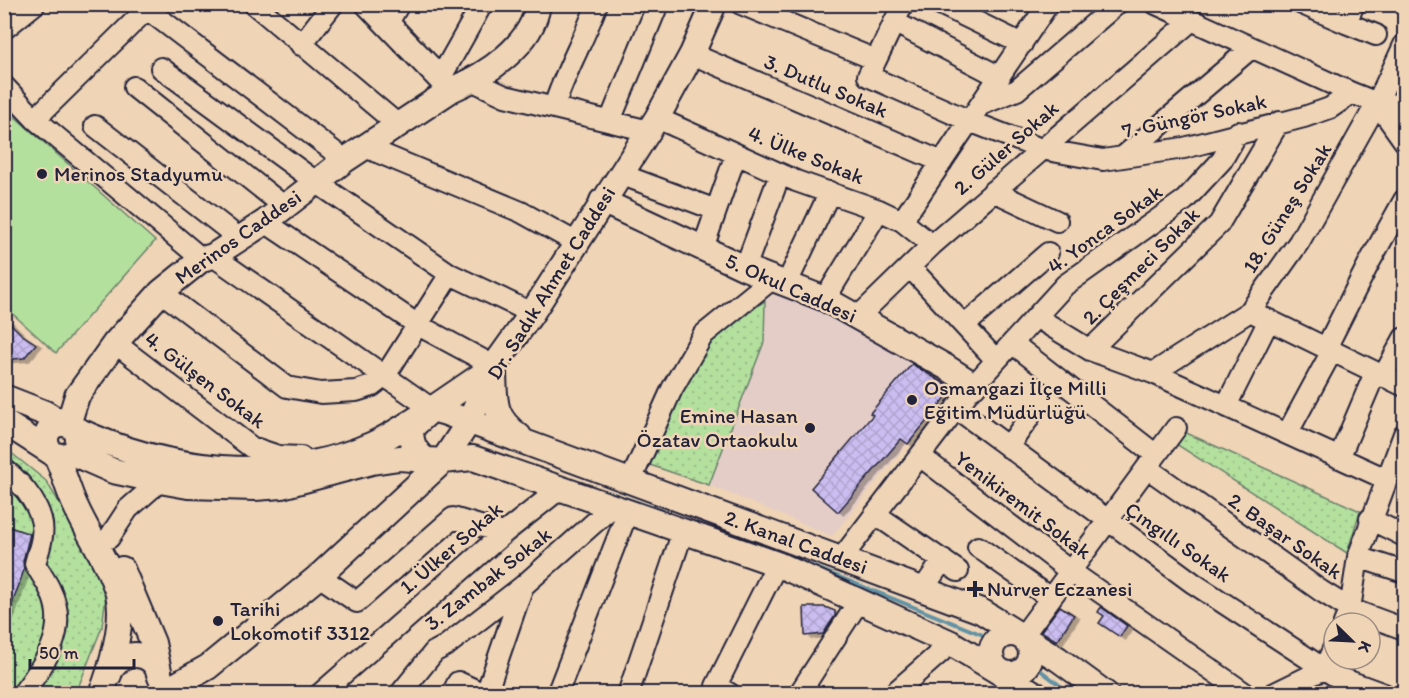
<svg xmlns="http://www.w3.org/2000/svg" width="1409" height="698" viewBox="0 0 1409 698" font-family="Itim,sans-serif">
<defs>
<pattern id="park-dots" width="8" height="8" patternUnits="userSpaceOnUse" patternTransform="scale(1.5)"><rect width="8" height="8" fill="#b4e09e"/><path d="M2 2h.1M6 6h.1" fill="none" stroke="#9ac089" stroke-width="1.8" stroke-linecap="round"/></pattern>
<pattern id="building-cross-hatch" width="8" height="8" patternUnits="userSpaceOnUse" patternTransform="scale(1.5)"><rect width="8" height="8" fill="#cbbdef"/><path d="M0 0l8 8M0 8l8-8" fill="none" stroke="#aea2ce"/></pattern>
<filter id="shadow"><feDropShadow dx="5.5" dy="3" stdDeviation="0" flood-color="#0004"/></filter>
</defs>
<rect width="100%" height="100%" fill="#efd4b6"/>
<filter id="ink" filterUnits="userSpaceOnUse"><feTurbulence type="fractalNoise" baseFrequency=".0167" numOctaves="2"/><feDisplacementMap in="SourceGraphic" scale="12" xChannelSelector="R" yChannelSelector="G"/><feConvolveMatrix kernelMatrix="1 2 1 2 8 2 1 2 1" color-interpolation-filters="sRGB"/></filter>
<g filter="url(#ink)">
<path fill="#e4cdc7" d="M780,291L918,358L870,413L907,444L832,536L709,485L764,342L765,301Z"/>
<path fill="url(#park-dots)" stroke="#6b816c" stroke-width="1.5" d="M765,301L764,342L709,485L647,464L679,393L709,340Z
M1182,431L1360,511L1347,553L1176,444Z
M4,447L46,481L88,549L106,595L102,627L76,693H5Z"/>
<path fill="#b4e09e" stroke="#6b816c" stroke-width="1.5" d="M5,108L155,241L56,353L5,307Z"/>
<g fill="none" stroke-linecap="round" stroke-linejoin="round">
<path stroke="#6292a5" stroke-width="4" d="M607,492L665,512
M787,556L983,635
M1040,670L1071,694"/>
</g>
<path fill="url(#building-cross-hatch)" stroke="#22223b" stroke-width="1.5" filter="url(#shadow)" d="M4,317L21,334L36,344L24,358L4,360Z
M912,364L953,389L908,444L901,439L838,512L811,488L873,415L870,413Z
M4,525L30,534L23,561L24,570L6,622Z
M1060,606L1074,615L1057,641L1041,631Z
M804,607H825L835,611V616L823,634L805,636Z
M1101,607L1127,626L1120,637L1099,623L1104,616L1098,612Z"/>
<g fill="none" stroke-linecap="round" stroke-linejoin="round">
<defs>
<path id="minor" d="M254,4L397,124
M741,4L876,60L868,76L972,122L1041,149L1103,160L1184,148L1304,117L1330,108L1352,93
M940,4L1022,44
M1156,4L1352,93L1377,103L1404,105
M1302,4L1346,23L1354,4
M147,9L345,160
M894,22L1000,77
M388,23L399,4
M1346,23L1376,35
M4,29L35,4
M301,45L333,4
M692,54L942,162
M876,60L903,4
M161,68L316,182L450,274L532,313
M441,77L482,4
M473,81L505,96L649,131
M4,86L35,119L202,259
M134,87L285,207
M1377,103L1404,141
M983,104L1017,90L1117,4
M554,107C565,71 584,40 597,4
M657,118L796,181L879,210L902,221L932,245
M35,119L152,4
M610,121L658,4
M95,126L240,239
M365,147L521,212L577,243
M1124,156L1250,49
M620,174L716,210
M993,191L1057,221
M902,221L1048,4
M265,222L418,325L494,366
M703,248L736,154
M213,256L432,409
M910,267L996,360
M745,268L780,174
M787,283L830,192
M161,292L287,387L321,393L356,391L372,386L385,376L450,274
M825,299L879,210
M1250,311L1404,386
M858,317L932,245L1191,21
M1036,317L1090,350L1153,373L1250,311L1299,242L1377,103L1404,45
M965,325L1048,253
M115,343L251,447L278,456L301,457
M1012,343L1156,455
M1326,348L1369,263L1404,200
M1090,350L1219,224L1279,122
M1153,373L1386,479
M1383,377L1404,338
M1226,406L1269,320
M956,408L1193,583L1335,676L1384,694
M1287,434L1332,351
M1008,447L1029,418
M920,456L1070,571L1246,694
M1339,458L1375,373
M1147,468L1321,591L1350,609L1404,629
M4,469C23,484 46,511 42,536C41,546 37,555 35,564C40,573 47,582 51,592C69,630 45,664 22,694
M631,480L672,389L703,335L772,279
M875,514L958,571
M1370,519L1404,536
M109,538L128,509L160,481
M978,547L1050,598
M1358,557L1404,572
M841,559L974,385L1065,285L1185,200L1222,160L1238,132
M319,576L357,602L453,518L504,533
M923,589L943,560
M1344,623L1350,609L1358,557L1404,434
M1022,637L1176,428
M320,694L504,533L561,488
M400,694L434,652L447,645L523,586L612,507
M452,694L458,682L484,694
M486,694L523,586
M557,694L628,511
M628,694L683,531
M730,694L716,686L777,564
M799,694L859,601
M893,694L951,643
M1273,694L1324,669L1334,647"/>
<path id="major" d="M368,4L451,90C486,75 533,45 538,4
M602,201L745,268L825,299L946,367L974,385
M494,372C495,402 493,417 519,436
M4,397L45,413L63,424
M4,422L52,453
M46 440a16 16 0 1 1 32 0a16 16 0 1 1-32 0Z
M68,425L77,396L115,343L161,292L202,259L213,256L265,222L345,160L451,90
M73,428C164,471 278,486 373,444C393,435 413,421 432,409L446,413L981,611L1058,659L1106,694
M72,453L113,471L160,481L188,486L255,488L282,486L372,462L399,458L443,461L473,458L777,564L951,643L1035,694
M56,456C64,472 68,491 76,507C89,536 109,563 118,594C125,620 111,670 101,694
M426,460C414,451 411,443 411,428L432,409L492,368
M122,569L153,643L159,671
M991 654a20 20 0 1 1 40 0a20 20 0 1 1-40 0Z
M109,675C117,649 154,647 160,677
M160,694L208,667L319,576L443,461L470,420L494,366L532,313L657,118L692,54L714,4"/>
</defs>
<use href="#minor" stroke="#22223b" stroke-width="24"/>
<use href="#major" stroke="#22223b" stroke-width="28"/>
<use href="#minor" stroke="#efd4b6" stroke-width="20"/>
<use href="#major" stroke="#efd4b6" stroke-width="24"/>
</g>
</g>
<g fill="#22223b" stroke="#efd4b6" stroke-width="2">
<circle cx="42" cy="174" r="6"/>
<circle cx="912" cy="400" r="6"/>
<circle cx="810" cy="428" r="6"/>
<path d="M972 580h6v6h6v6h-6v6h-6v-6h-6v-6h6z"/>
<circle cx="218" cy="621" r="6"/>
</g>
<g text-anchor="middle" stroke-width="5" stroke-linejoin="round" paint-order="stroke">
<g font-size="21" fill="#22223b" stroke="#efd4b6">
<text transform="translate(826 86) rotate(23)" y="7">3. Dutlu Sokak</text>
<text transform="translate(1194 116) rotate(-12)" y="7">7. Güngör Sokak</text>
<text transform="translate(1006 148) rotate(-41)" y="7">2. Güler Sokak</text>
<text transform="translate(806 155) rotate(22)" y="7">4. Ülke Sokak</text>
<text transform="translate(1287 208) rotate(-58)" y="7">18. Güneş Sokak</text>
<text transform="translate(1105 229) rotate(-36)" y="7">4. Yonca Sokak</text>
<text transform="translate(238 237) rotate(-35)" y="7">Merinos Caddesi</text>
<text transform="translate(1141 266) rotate(-45)" y="7">2. Çeşmeci Sokak</text>
<text transform="translate(551 283) rotate(-58)" y="7">Dr. Sadık Ahmet Caddesi</text>
<text transform="translate(791 288) rotate(24)" y="7">5. Okul Caddesi</text>
<text transform="translate(205 380) rotate(37)" y="7">4. Gülşen Sokak</text>
<text transform="translate(1023 505) rotate(37)" y="7">Yenikiremit Sokak</text>
<text transform="translate(1285 536) rotate(35)" y="7">2. Başar Sokak</text>
<text transform="translate(796 542) rotate(20)" y="7">2. Kanal Caddesi</text>
<text transform="translate(1178 542) rotate(35)" y="7">Çıngıllı Sokak</text>
<text transform="translate(451 548) rotate(-41)" y="7">1. Ülker Sokak</text>
<text transform="translate(488 579) rotate(-38)" y="7">3. Zambak Sokak</text>
</g>
<g font-size="21" fill="#22223b" stroke="#efd4b6" text-anchor="start">
<text x="54" y="181">Merinos Stadyumu</text>
<text x="924" y="395">Osmangazi İlçe Milli<tspan x="924" dy="24">Eğitim Müdürlüğü</tspan></text>
<text x="798" y="423" text-anchor="end">Emine Hasan<tspan x="798" dy="24">Özatav Ortaokulu</tspan></text>
<text x="987" y="596">Nurver Eczanesi</text>
<text x="230" y="616">Tarihi<tspan x="230" dy="24">Lokomotif 3312</tspan></text>
</g>
</g>
<rect width="1409" height="698" fill="none" stroke="#efd4b6" stroke-width="24"/>
<rect x="12" y="12" width="1385" height="674" fill="none" stroke="#22223b" stroke-width="2" filter="url(#ink)"/>
<g transform="translate(1352 641) rotate(114)"><circle r="28" fill="#efd4b6" stroke="#9d8d85" stroke-width="1.5"/>
<path d="M0-4.5L10 22L0 15L-10 22Z" fill="#22223b"/>
<text y="-9" font-size="16" font-weight="bold" text-anchor="middle" fill="#22223b">K</text>
</g>
<path d="M30 659v9h104v-9" fill="none" stroke="#22223b" stroke-width="3"/>
<text x="39" y="659" font-size="18" fill="#22223b" stroke="#efd4b6" stroke-width="4.5" paint-order="stroke">50 m</text>
</svg>
